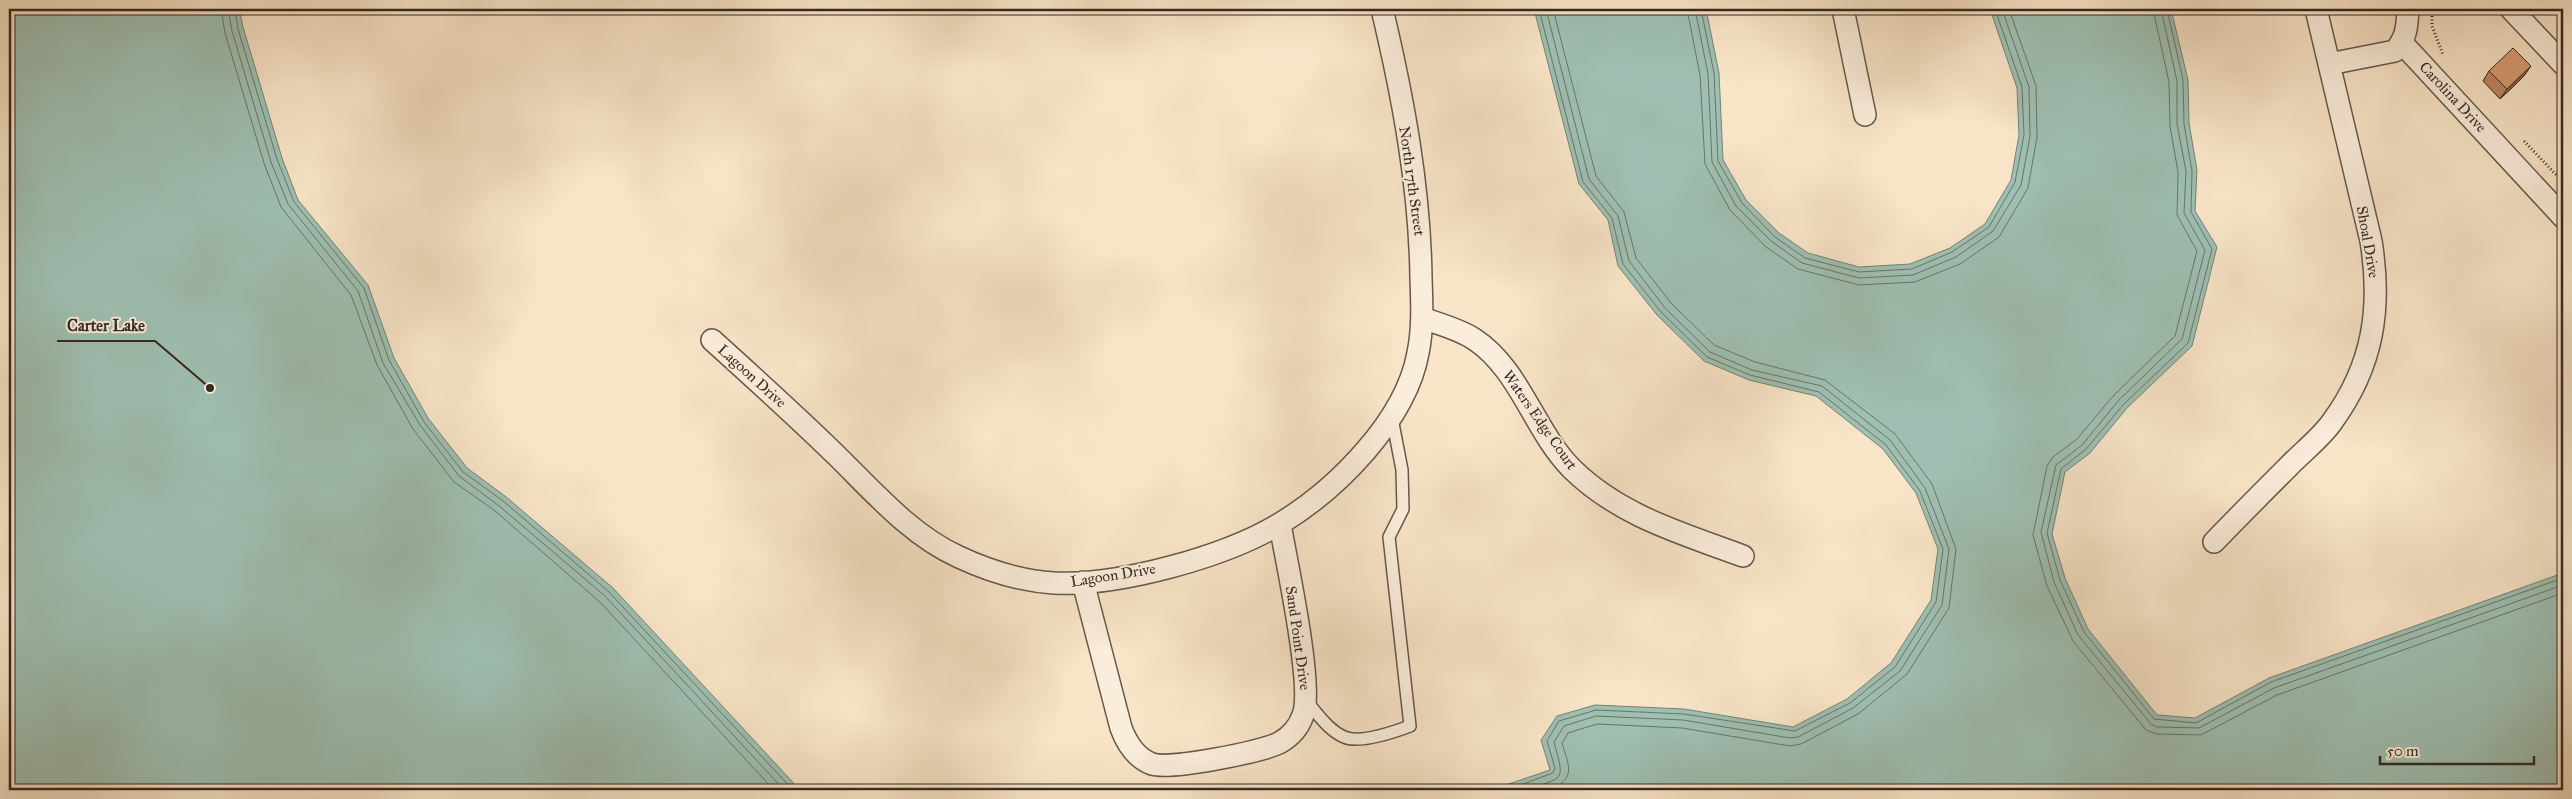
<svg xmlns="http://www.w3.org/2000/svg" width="2572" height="799" viewBox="0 0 2572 799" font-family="'IM FELL Great Primer',serif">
<rect width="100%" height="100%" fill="#f8e4c7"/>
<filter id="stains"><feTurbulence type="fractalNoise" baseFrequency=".004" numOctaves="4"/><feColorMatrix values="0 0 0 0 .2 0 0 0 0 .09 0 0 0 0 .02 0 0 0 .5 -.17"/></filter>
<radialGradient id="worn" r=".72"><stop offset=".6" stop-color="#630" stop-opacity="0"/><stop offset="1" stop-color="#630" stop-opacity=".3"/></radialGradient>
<path fill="#9ebfb1" stroke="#748377" d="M9,9H239L243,27L282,158L298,200L368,285L394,358L428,418L467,468L505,496L613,588L800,790H9Z
M1534,9H1706L1719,73L1723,160L1746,200L1779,233L1808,253L1859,267L1910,264L1950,248L1985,224L2011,180L2019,135L2017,88L1990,9H2171L2188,80L2189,123L2197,170L2195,211L2217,247L2192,346L2127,408L2090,453L2065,472L2052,534L2065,578L2088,629L2157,715L2195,718L2269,678L2563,573V790H1491L1550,770L1541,740L1557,716L1595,705L1684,709L1793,727L1847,699L1891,663L1931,600L1938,549L1916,493L1883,449L1816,396L1749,380L1704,361L1657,315L1618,266L1608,220L1579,184Z"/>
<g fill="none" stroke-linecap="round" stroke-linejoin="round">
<path stroke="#6a7468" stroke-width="1" d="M221,9L225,33L264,163L281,207L351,295L377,365L413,429L454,482L494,510L600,602L774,790
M228,9L232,31L271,162L288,204L358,291L383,363L420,425L459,476L498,505L605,596L784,790
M235,9L238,29L277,159L294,202L364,288L389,360L424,422L463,472L502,500L609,592L793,790
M1687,9L1700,75L1705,164L1730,210L1766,247L1798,269L1859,285L1915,282L1960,264L1999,237L2028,188L2037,137L2036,86L2009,9
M1695,9L1708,74L1712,162L1736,206L1771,241L1802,263L1859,278L1913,275L1956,257L1993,231L2021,185L2030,136L2029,87L2002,9
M1701,9L1714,73L1718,161L1742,203L1775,237L1805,258L1859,272L1912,269L1952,252L1989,227L2015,182L2024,135L2022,87L1995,9
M2153,9L2169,82L2170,126L2178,172L2177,215L2197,251L2175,336L2114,395L2077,439L2053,457L2047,466L2033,535L2047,586L2073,641L2146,730L2157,734L2201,735L2277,695L2563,593
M2161,9L2177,81V124L2186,171L2184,213L2205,250L2182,339L2119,400L2082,445L2056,465L2041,532L2054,582L2078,635L2151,724L2157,727L2199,728L2274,688L2563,585
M2167,9L2183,80L2184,124L2192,171L2191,212L2212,249L2188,343L2124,404L2086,449L2061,469L2047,533L2060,580L2084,632L2154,719L2196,723L2271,682L2563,578
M1507,790L1553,773L1555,768L1547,741L1559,721L1596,710L1684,714L1795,731L1850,703L1895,667L1936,602L1943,549L1920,491L1886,445L1819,392L1750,375L1707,357L1661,312L1623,264L1612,218L1583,182L1539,9
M1526,790C1565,776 1565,783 1554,742L1564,726L1596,716L1683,720L1790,738L1798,737L1853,708L1900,671L1942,605L1949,549L1925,488L1890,440L1822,386L1752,370L1710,352L1665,308L1629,261L1618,216L1589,179L1546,9
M1548,790C1577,780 1569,766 1562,743L1568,733L1597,724L1682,728L1790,746L1801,744L1858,714L1907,674L1949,608L1956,549L1932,484L1895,434L1825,380L1755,362L1714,345L1671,303L1636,258L1624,212L1596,176L1553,9"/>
<defs>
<path id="service" d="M1307,702C1318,714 1328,730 1344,737C1360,744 1394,732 1410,726L1389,537L1403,509L1402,470L1392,418"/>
<path id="minor" d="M1843,9L1865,115
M2511,9L2563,64
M2402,43L2563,217
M2329,64L2395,51C2407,37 2407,26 2408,9
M1422,318C1439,324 1459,329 1474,339C1520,369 1534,431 1572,469C1620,516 1681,533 1743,556
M712,340C753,377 795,415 835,454C872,490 910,535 959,557C989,571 1021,581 1054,583C1119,586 1225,557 1281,523C1337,489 1406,420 1418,353C1423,329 1422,304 1421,279C1420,188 1403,97 1382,9
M2214,542C2238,517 2262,493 2287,468C2301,453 2320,439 2332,422C2373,366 2382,309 2371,241L2316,9
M1083,582L1121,728C1127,744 1136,758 1152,764C1171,770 1260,752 1279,743C1290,737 1299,727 1303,715C1314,687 1286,560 1280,524"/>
</defs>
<use href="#service" stroke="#66584a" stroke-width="14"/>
<use href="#minor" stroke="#66584a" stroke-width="24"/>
<path stroke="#352920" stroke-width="3" stroke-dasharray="1 2.5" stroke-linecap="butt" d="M2432,9V26L2443,55
M2524,141L2563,182"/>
<use href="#service" stroke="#faeddb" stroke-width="11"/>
<use href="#minor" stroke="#faeddb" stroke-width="21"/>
</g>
<path fill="#bb8563" stroke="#352920" d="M2489,71L2524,76L2500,99L2483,81Z"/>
<path fill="#996c50" stroke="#352920" d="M2531,66L2524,76L2500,99L2507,89Z"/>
<path fill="#da9b73" stroke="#352920" d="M2513,48L2531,66L2507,89L2489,71Z"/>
<g text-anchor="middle" stroke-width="4" stroke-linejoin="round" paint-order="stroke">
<g font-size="15" fill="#352920" stroke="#faeddb">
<text transform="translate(2453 97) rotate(47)" y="5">Carolina Drive</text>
<text transform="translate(1412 181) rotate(82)" y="5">North 17th Street</text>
<text transform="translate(2368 242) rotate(80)" y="5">Shoal Drive</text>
<text transform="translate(752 376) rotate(42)" y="5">Lagoon Drive</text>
<text transform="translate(1540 420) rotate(55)" y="5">Waters Edge Court</text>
<text transform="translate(1113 575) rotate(-9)" y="5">Lagoon Drive</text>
<text transform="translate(1298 638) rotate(82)" y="5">Sand Point Drive</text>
</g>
</g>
<path fill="none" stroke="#352920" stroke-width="2" d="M210 388L155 341H57"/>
<circle fill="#352920" stroke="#faeddb" stroke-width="2" cx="210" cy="388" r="5"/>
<g font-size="16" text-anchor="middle" font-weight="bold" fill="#352920" stroke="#faeddb" stroke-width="4" stroke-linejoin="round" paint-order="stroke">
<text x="106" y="331">Carter Lake</text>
</g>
<rect width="2572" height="799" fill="none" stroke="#f8e4c7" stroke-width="30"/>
<rect x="10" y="10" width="2552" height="779" fill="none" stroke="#352920" stroke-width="2.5"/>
<rect x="15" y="15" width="2542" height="769" fill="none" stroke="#352920"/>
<path d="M2380 756v8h154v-8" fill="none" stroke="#352920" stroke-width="2.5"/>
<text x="2387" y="756" font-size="15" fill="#352920" stroke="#faeddb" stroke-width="4" paint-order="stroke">50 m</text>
<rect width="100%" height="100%" filter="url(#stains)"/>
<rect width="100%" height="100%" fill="url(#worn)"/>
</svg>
